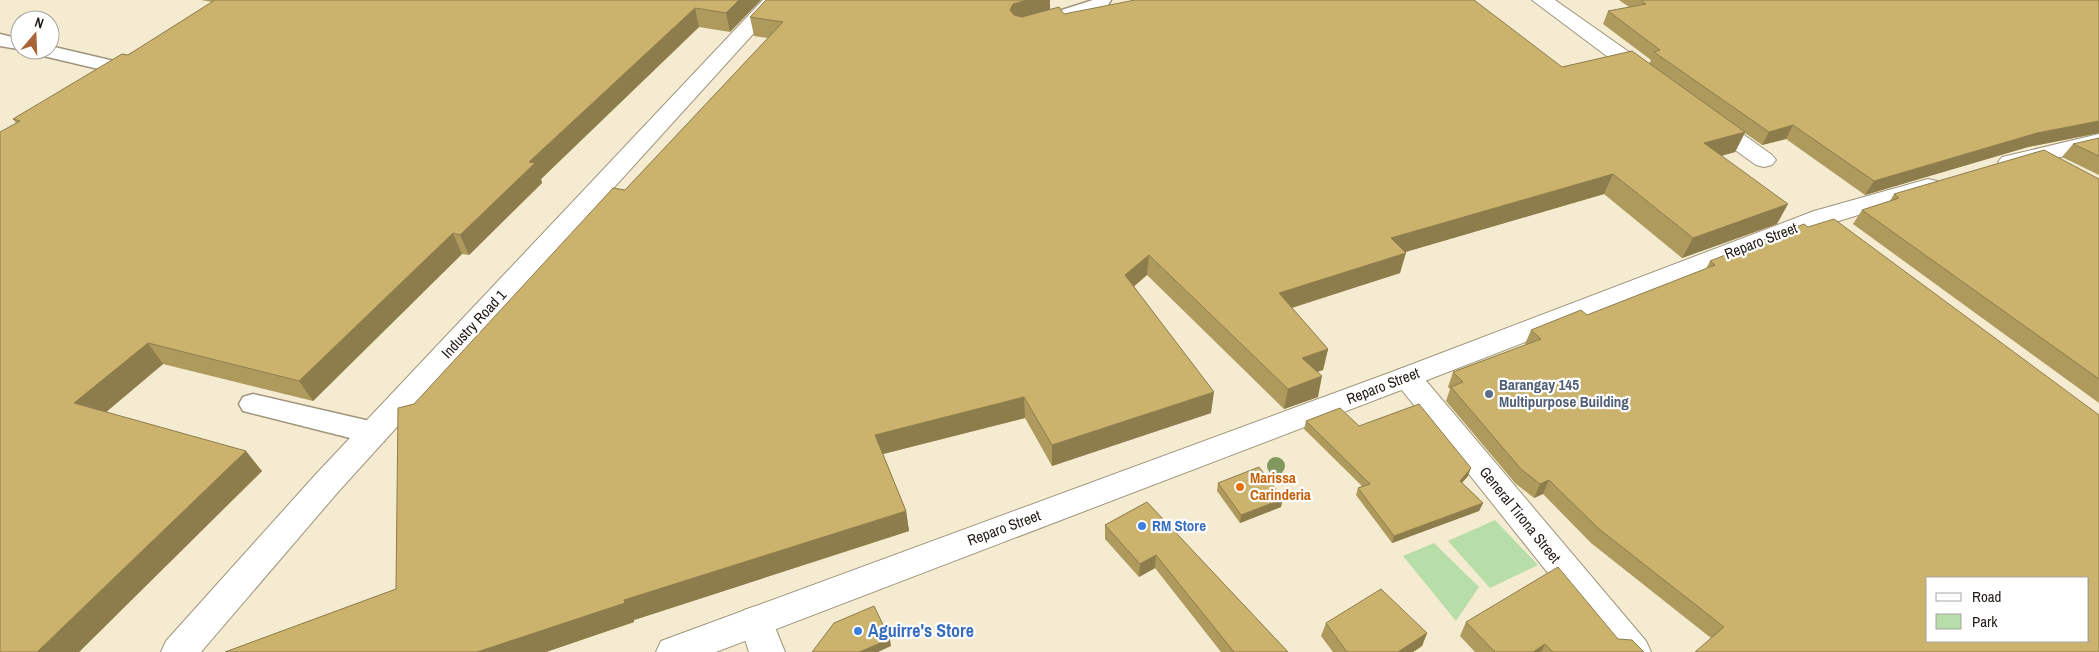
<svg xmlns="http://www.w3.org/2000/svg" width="2099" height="652" viewBox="0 0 2099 652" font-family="'Archivo Narrow',sans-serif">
<rect width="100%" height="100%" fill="#f4ebd0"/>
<path fill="#b7dea8" d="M1495,520L1538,565L1490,588L1448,541Z
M1434,543L1479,587L1456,621L1403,556Z"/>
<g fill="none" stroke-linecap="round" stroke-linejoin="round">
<defs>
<path id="service" d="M1093,0H1111L1105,10L1053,25L1046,23L1043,19L1046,15Z
M0,34L20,39V50H24L0,46Z
M50,46L131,65L134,69L131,73L124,75L35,54L32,50H50Z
M253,394L374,422L384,425L388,433L384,441L374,444L243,411L239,404L243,397Z"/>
<path id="minor" d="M763,0H784L338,492L201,652H161L166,641L316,474Z
M1532,0H1555L1656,71L1659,76L1656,81L1648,82L1640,81Z
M1711,115L1719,117L1772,155L1776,160L1772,165L1764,167L1756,165L1703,127L1700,122L1703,117Z
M1407,367L1417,370L1646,641L1651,652H1611L1397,384L1393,377L1397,370Z
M756,606L768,610L785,652H749L739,621L744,610Z"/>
<path id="tertiary" d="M2099,134V148L2010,169L2002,167L1998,162L2002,157Z
M1928,179L1937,181L1940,186L1937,191L1832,223L1417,384L716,652H656L661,641L1397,370L1814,211Z"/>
</defs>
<use href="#service" stroke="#9e957c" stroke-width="3"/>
<use href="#minor" stroke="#9e957c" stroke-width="2"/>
<use href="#tertiary" stroke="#9e957c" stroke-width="2"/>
<use href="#service" fill="#fff" fill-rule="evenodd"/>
<use href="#minor" fill="#fff" fill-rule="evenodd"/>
<use href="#tertiary" fill="#fff" fill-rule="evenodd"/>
</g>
<circle fill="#81995e" cx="1276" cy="466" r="9"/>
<path fill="#af9a5e" d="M201,0H761L730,32L699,27L541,179L542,183L469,255L462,254L313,401L163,364L106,412L262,471L79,652L16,123L13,119L128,55L212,2Z
M766,0H1050V9L1064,14L1562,67L1649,64L1651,60L1603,24L1608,11L1629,7L1619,0H2099V133L2028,147L1865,195L1786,139L1762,145L1745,133L1735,152L1721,156L1777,224L1682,258L1604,194L1405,252L1400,273L1292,308L1328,349L1323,370L1317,372L1318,397L1284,409L1147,275L1134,286L1211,413L1052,466L1025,418L883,454L906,511L909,531L634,620V622L546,652H225L396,589L414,404L625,190L768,38L754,36L750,17Z
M2099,138V175L2062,157L2073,144Z
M2099,179V403L1853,224L1862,210L1890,201L1894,194Z
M1710,261L2099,415L1711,638L1591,543L1543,494L1534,498L1515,483L1446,401L1450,389L1448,387L1453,372L1526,345L1525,344L1531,330L1587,315L1706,269Z
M1306,421L1359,426L1468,476L1462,483L1483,503L1479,511L1392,543L1356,495L1358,488L1362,486L1304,429Z
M1218,483L1281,507L1240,523L1217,491Z
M1147,502L1288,652H1221L1155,568L1139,577L1105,539V525Z
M1466,622L1618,639L1644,652H1475L1460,636Z
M1326,623L1427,633L1422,646L1413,652H1333L1321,636Z"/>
<path fill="#8e7d4c" d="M739,0H761L730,32L726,13Z
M1027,0H1050V11L1014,23L1010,10L1013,4Z
M695,8L699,27L541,179L542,183L469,255L460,235L529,162Z
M2099,121V133L2028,147L1865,195L1874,181L2037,133Z
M1793,125L1786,139L1762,145L1769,132Z
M1745,132L1735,152L1694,163L1704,143Z
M1613,174L1604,194L1385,258L1391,238Z
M1788,204L1777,224L1682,258L1693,238Z
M453,233L462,254L313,401L299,381Z
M1406,253L1400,273L1275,313L1279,293Z
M1149,255L1147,275L1124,295L1125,275Z
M148,343L163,364L92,424L74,403Z
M1328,349L1323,370L1298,378L1302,358Z
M1322,376L1318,397L1284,409L1288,389Z
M1214,392L1211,413L1052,466V445Z
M1024,397L1025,418L879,455L875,435Z
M246,451L262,471L79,652H37Z
M1471,468L1468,476L1457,488L1460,481Z
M1549,480L1543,494L1534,498L1540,484Z
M1283,499L1281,507L1240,523L1241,515Z
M1483,503L1479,511L1392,543L1394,536Z
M906,511L909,531L634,620V622L546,652H477L624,600Z
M1156,555L1155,568L1139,577L1140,564Z
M1427,633L1422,646L1413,652H1398Z
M890,639L891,646L878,652H859Z
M1545,644L1541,652H1533Z"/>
<path fill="#cbb36d" stroke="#8e7d4c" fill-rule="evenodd" d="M215,0H739L726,13L695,8L529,162L535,163L460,235L453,233L299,381L148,343L74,403L246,451L37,652H0V132L20,121L13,119L122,54L128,55Z
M766,0H1027L1013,4L1010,10L1014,15L1022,17L1059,7L1064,14L1135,0H1474L1562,67L1632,51L1745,132L1704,143L1788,204L1693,238L1613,174L1391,238L1406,253L1279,293L1328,349L1302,358L1322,376L1288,389L1149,255L1125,275L1214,392L1052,445L1024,397L875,435L906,511L624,600L625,603L477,652H225L396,589L398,408L414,404L613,188L625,190L783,22L750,17Z
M1641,0H2099V121L2037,133L1874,181L1793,125L1769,132L1654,52L1660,50L1608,11L1646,4Z
M2099,138V156L2073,144Z
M2044,150L2099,179V379L1862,210L1899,198L1894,194Z
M1834,219L2099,415V652H1695L1724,627L1599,529L1549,480L1540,484L1521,469L1451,387L1463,382L1453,372L1541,339L1531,330L1581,310L1587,315L1715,265L1710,261L1804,224L1808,227ZM1928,578H2088V641H1928Z
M1419,404L1471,468L1460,481L1483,503L1394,536L1358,488L1370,484L1306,421L1340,408L1359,426Z
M1259,467L1283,499L1241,515L1218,483Z
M1147,502L1288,652H1234L1156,555L1140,564L1105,525Z
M1558,567L1618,639L1632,640L1644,652H1553L1545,644L1533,652H1495L1466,622Z
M1381,589L1427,633L1398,652H1347L1326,623Z
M874,606L890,639L859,652H812L834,623Z"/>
<circle fill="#5c6f8a" stroke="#fff" stroke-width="2" cx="1489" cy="394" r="5"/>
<circle fill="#e8710a" stroke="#fff" stroke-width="2" cx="1240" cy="487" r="5"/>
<g fill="#3f7fe0" stroke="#fff" stroke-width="2">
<circle cx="1142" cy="526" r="5"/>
<circle cx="858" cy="631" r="5"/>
</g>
<g text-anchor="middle" stroke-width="4.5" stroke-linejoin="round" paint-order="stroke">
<g font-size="15" fill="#221e15" stroke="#fff">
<text transform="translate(1761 241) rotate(-21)" y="5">Reparo Street</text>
<text transform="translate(474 324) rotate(-47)" y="5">Industry Road 1</text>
<text transform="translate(1383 386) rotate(-21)" y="5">Reparo Street</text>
<text transform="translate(1520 515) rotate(51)" y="5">General Tirona Street</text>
<text transform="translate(1004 528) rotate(-20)" y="5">Reparo Street</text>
</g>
<g font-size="15" font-weight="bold" fill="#4e5e75" stroke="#fff" text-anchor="start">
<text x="1499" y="390">Barangay 145<tspan x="1499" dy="17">Multipurpose Building</tspan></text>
</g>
<g font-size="15" font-weight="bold" fill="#c56008" stroke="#fff" text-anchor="start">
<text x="1250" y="483">Marissa<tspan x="1250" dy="17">Carinderia</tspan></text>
</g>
<g font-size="15" font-weight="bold" fill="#366cbe" stroke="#fff" text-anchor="start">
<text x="1152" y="531">RM Store</text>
</g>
<g font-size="18" font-weight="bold" fill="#366cbe" stroke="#fff" text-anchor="start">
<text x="868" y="637">Aguirre's Store</text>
</g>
</g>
<rect x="1926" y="577" width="162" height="65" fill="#ffffff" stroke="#a7a5a1"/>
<rect x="1936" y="593" width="25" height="8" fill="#ffffff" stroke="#a7a5a1"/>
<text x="1972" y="602" font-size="15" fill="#221e15">Road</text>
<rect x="1936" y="614" width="25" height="15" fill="#b7dea8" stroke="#a7a5a1"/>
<text x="1972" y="627" font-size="15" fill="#221e15">Park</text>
<g transform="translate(35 35) rotate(19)"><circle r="24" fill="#ffffff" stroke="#a7a5a1"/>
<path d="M0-4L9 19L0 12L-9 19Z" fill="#a86434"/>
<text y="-8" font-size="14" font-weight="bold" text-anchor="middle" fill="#221e15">N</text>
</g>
</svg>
